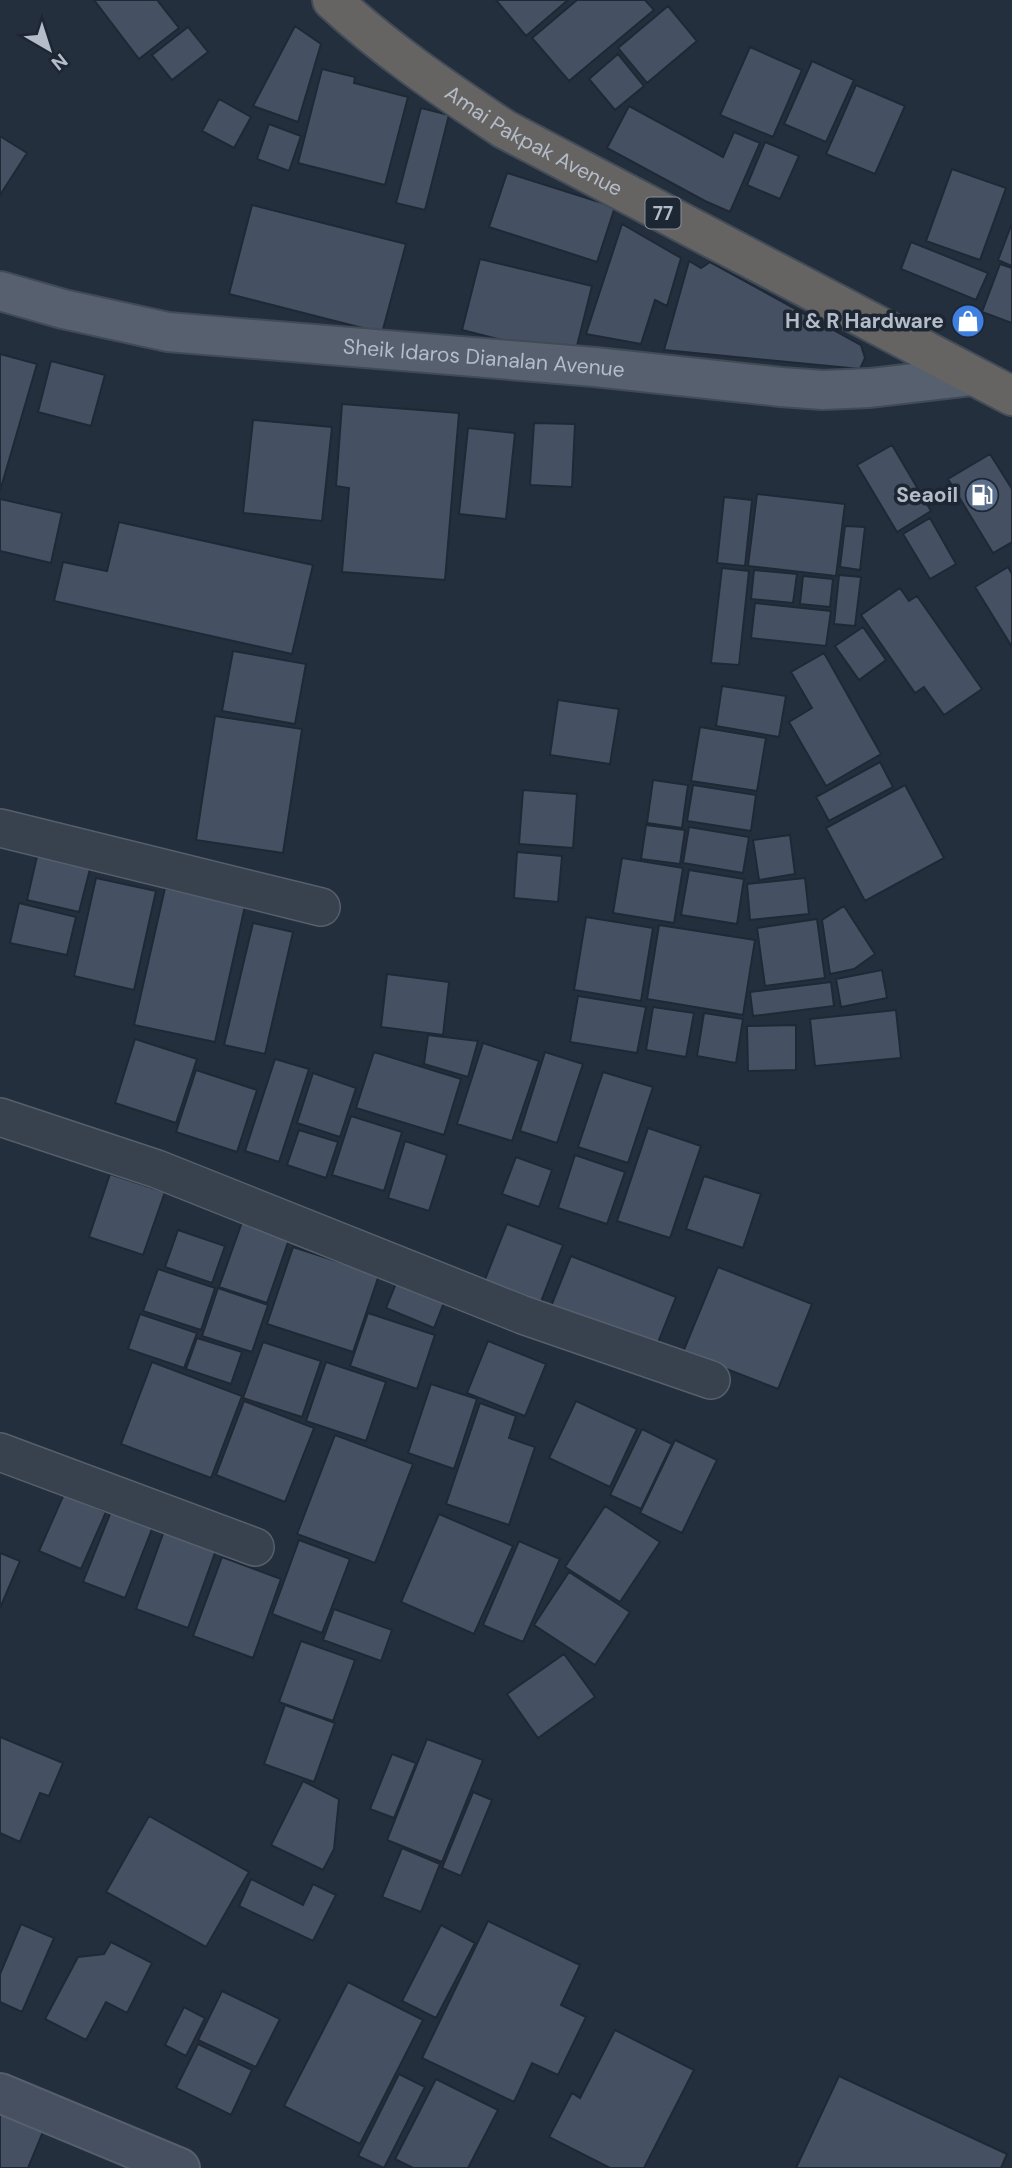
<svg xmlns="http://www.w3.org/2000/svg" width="1012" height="2168" viewBox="0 0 1012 2168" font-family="'DM Sans',sans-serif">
<rect width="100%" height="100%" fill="#242f3e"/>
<path fill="#455162" stroke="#1f2835" stroke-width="2" d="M94,0H157L179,28L139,59Z
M496,0H568L526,36Z
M577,0H645L654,10L569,81L532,38Z
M668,6L697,41L647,83L618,48Z
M295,26L321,44L298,122L253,106Z
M188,27L208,52L172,80L152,55Z
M750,47L802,70L773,137L720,115Z
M618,54L644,86L615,110L589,79Z
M812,61L854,80L826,142L784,124Z
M322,69L355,77L354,83L408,97L385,185L298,163Z
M856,85L905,106L875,174L826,154Z
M219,99L251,117L234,148L202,131Z
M629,106L723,157L734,132L760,143L730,212L705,201L607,148Z
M421,108L449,115L425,210L396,203Z
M269,124L301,136L289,171L257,159Z
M0,136L27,153L0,195Z
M765,142L799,156L780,199L747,185Z
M952,169L1006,188L980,260L926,241Z
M507,173L615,207L597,262L489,227Z
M252,205L406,244L382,333L229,294Z
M1012,223V266L998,260Z
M622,224L681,258L667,306L655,300L641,344L586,334Z
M911,242L988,273L976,300L901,269Z
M480,259L592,286L574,358L462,330Z
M689,261L701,268L710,262L861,345L865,358L860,369L664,350Z
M1000,264L1012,268V323L982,312Z
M0,354L37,364L0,491Z
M51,361L105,375L91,426L38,412Z
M342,404L459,413L445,580L342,572L349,488L336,486Z
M253,420L332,427L322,521L243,513Z
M534,423L575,424L572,487L530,485Z
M468,428L515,433L506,519L459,514Z
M892,445L931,511L897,532L857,465Z
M990,454L1012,489V542L993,553L948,479Z
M757,494L845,504L836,576L748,566Z
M724,497L752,500L745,566L717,563Z
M0,499L62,513L51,563L0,551Z
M930,518L956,564L930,579L903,534Z
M119,522L313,565L292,654L54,601L63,562L107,571Z
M845,526L865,527L860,570L840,567Z
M1008,567L1012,574V647L975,587Z
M722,568L749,571L739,665L711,663Z
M754,570L797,574L793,603L751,599Z
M839,575L861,577L855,626L834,624Z
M803,576L833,579L830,607L800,604Z
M900,588L909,601L917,596L982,689L944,715L924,687L915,693L861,615Z
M755,603L831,611L826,646L751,638Z
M863,627L886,660L859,680L835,646Z
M233,651L306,664L295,724L222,711Z
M824,653L881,754L826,786L789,722L812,708L791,672Z
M722,686L786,696L779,737L716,726Z
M558,700L619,709L610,764L550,755Z
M215,716L302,729L283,853L196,840Z
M700,727L766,738L757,791L691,781Z
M880,762L893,787L829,821L816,797Z
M653,780L688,785L682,828L647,823Z
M693,785L756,795L751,831L687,821Z
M905,785L944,858L865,901L826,828Z
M523,790L577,794L573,848L519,844Z
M646,825L685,830L680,864L641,859Z
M689,827L749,837L743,873L683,863Z
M790,835L795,874L759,880L753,840Z
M38,852L91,865L79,912L27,900Z
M517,852L562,856L558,902L514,898Z
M622,858L683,868L674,923L613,913Z
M689,870L744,879L737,924L681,915Z
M96,878L156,891L134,990L74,976Z
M805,878L809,914L750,920L747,884Z
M165,888L245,906L215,1042L134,1025Z
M19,903L76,917L67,955L10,943Z
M844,906L875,954L854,969L830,974L822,920Z
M586,917L653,928L641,1001L574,990Z
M817,919L825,978L765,986L757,928Z
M253,923L293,932L265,1054L224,1045Z
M659,925L755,940L743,1015L647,999Z
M882,970L887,998L841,1007L836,979Z
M387,974L449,982L443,1035L381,1027Z
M831,982L834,1006L753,1016L750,992Z
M578,996L646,1007L637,1053L570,1042Z
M653,1007L694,1013L686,1057L646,1050Z
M896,1010L901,1058L815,1066L810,1019Z
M704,1013L743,1019L736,1063L697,1056Z
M796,1025V1070L748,1071L747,1026Z
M428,1035L478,1041L468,1077L424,1064Z
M135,1039L197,1059L176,1123L115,1103Z
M483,1043L539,1061L512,1141L457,1124Z
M374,1052L461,1079L444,1135L356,1108Z
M545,1052L583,1064L557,1143L520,1131Z
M275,1059L309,1069L279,1162L245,1151Z
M196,1070L257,1090L237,1152L176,1132Z
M603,1072L653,1087L628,1163L578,1147Z
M313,1073L356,1088L340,1137L297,1123Z
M351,1116L402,1132L384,1191L332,1175Z
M648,1128L701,1146L670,1238L617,1221Z
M299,1130L338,1142L326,1178L287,1165Z
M405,1141L447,1155L429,1211L388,1198Z
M575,1155L625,1172L607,1224L558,1208Z
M516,1157L552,1170L539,1207L502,1194Z
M110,1174L165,1192L143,1255L89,1237Z
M704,1176L761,1194L743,1248L686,1229Z
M247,1208L293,1228L267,1303L219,1287Z
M507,1224L563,1245L540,1304L484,1282Z
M178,1230L225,1246L212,1283L165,1267Z
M293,1247L379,1275L353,1352L267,1324Z
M571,1256L676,1297L655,1350L550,1309Z
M718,1267L812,1304L778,1389L683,1352Z
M158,1269L215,1288L201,1330L143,1311Z
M401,1271L449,1290L434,1328L386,1308Z
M218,1288L268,1305L252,1352L202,1336Z
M368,1313L435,1335L417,1389L350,1366Z
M140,1314L197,1333L184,1368L128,1349Z
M197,1338L242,1352L231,1384L186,1369Z
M488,1341L546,1364L525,1416L467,1393Z
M263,1342L321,1361L302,1417L243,1398Z
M152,1362L242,1396L211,1478L121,1444Z
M326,1362L386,1382L366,1441L306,1421Z
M431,1384L477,1399L454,1469L408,1453Z
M244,1401L314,1428L285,1502L216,1475Z
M576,1401L637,1429L610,1487L549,1458Z
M480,1403L516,1416L509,1438L535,1447L509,1525L446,1504Z
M642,1429L672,1444L641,1509L610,1495Z
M335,1435L413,1464L375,1563L297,1534Z
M675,1440L717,1460L682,1533L640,1513Z
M64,1494L106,1512L81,1569L39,1551Z
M605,1506L660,1542L620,1602L565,1567Z
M112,1509L154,1524L125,1598L83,1582Z
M439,1514L513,1546L474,1634L401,1602Z
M164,1531L216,1550L188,1628L136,1609Z
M299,1540L350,1559L322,1633L272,1614Z
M519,1541L560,1559L523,1642L483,1625Z
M0,1553L20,1561L0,1608Z
M222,1557L281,1579L253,1658L193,1636Z
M569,1572L630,1612L595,1665L534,1625Z
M334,1609L392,1630L381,1661L323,1640Z
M301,1641L355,1660L333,1721L279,1702Z
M564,1654L595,1697L538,1738L507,1694Z
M285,1705L335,1723L314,1782L264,1764Z
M0,1737L63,1763L49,1796L40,1793L20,1842L0,1833Z
M427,1739L483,1760L442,1862L387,1840Z
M392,1754L416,1763L394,1818L370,1809Z
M303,1781L339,1799L334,1849L323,1870L271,1845Z
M473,1792L492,1800L461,1876L442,1868Z
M149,1816L249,1872L206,1947L106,1892Z
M402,1848L440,1864L421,1912L382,1897Z
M251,1879L303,1905L313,1884L336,1895L313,1941L239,1906Z
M488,1921L580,1965L561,2005L586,2017L558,2075L532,2063L514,2102L422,2058Z
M21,1924L54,1938L22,2012L0,2002V1974Z
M441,1925L475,1943L436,2018L402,2001Z
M111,1942L152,1963L127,2013L106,2002L86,2040L45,2019L78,1957L104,1954Z
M348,1982L423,2020L360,2144L284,2106Z
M222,1991L280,2019L256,2067L198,2040Z
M184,2007L205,2018L186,2056L165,2045Z
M615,2030L694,2070L644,2168H610L549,2137L572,2093L580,2098Z
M198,2044L252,2070L231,2115L176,2088Z
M399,2074L425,2087L384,2168L358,2156Z
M839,2076L1007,2154L1001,2168H796Z
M436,2079L498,2110L468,2168H413L395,2159Z
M0,2095L50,2115L28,2168H0Z"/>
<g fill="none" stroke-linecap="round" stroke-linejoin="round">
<defs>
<path id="minor" d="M0,828L321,907
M0,1117L157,1169L523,1315L711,1380
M0,1452L255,1547"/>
<path id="secondary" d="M0,2093L180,2168"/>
<g id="primary">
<path id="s1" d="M0,291L63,309L168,332L595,367L781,387L823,390L870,388L973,376"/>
</g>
<g id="trunk">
<path id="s2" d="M332,0C385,49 444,89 504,129L1012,396"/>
</g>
</defs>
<use href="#minor" stroke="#565f6c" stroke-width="40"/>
<use href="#secondary" stroke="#565f6c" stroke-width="42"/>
<use href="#primary" stroke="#414a57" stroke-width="42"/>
<use href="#trunk" stroke="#434c59" stroke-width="42"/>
<use href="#minor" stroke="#38414e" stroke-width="37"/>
<use href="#secondary" stroke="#465061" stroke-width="38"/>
<use href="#primary" stroke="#56606e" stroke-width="38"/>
<use href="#trunk" stroke="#656462" stroke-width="38"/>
</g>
<defs>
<symbol id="shop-disc" viewBox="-11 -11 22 22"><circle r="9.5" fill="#3f7fe0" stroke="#1d2633"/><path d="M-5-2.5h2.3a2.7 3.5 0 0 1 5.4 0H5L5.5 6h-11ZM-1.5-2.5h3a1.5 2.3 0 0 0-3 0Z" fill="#fff"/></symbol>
<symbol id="fuel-disc" viewBox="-11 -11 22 22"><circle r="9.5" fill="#5c6f8a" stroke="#1d2633"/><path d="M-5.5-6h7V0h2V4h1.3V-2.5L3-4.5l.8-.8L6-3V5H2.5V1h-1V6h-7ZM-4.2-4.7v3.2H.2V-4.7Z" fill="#fff"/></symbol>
</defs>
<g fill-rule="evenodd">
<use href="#shop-disc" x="949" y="302" width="38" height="38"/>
<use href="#fuel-disc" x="963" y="476" width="38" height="38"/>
</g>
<g text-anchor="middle" stroke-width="7" stroke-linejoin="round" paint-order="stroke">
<rect fill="#1d2633" stroke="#878f9c" stroke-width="2" x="645.5" y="197.5" width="35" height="31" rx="5"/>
<g font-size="19" font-weight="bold" fill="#b4bcc9">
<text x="663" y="220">77</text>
</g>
<g font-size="21" fill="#b4bcc9" stroke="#1d2633">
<text dy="7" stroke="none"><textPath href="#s2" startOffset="247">Amai Pakpak Avenue</textPath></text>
<text dy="7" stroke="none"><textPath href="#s1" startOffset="490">Sheik Idaros Dianalan Avenue</textPath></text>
</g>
<g font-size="21" font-weight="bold" fill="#b4bcc9" stroke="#1d2633" text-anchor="end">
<text x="944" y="328">H &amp; R Hardware</text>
<text x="958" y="502">Seaoil</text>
</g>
</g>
<g transform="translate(49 49) rotate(141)" stroke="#1d2633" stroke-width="5" paint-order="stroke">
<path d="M0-5L12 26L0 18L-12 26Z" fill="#b4bcc9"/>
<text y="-10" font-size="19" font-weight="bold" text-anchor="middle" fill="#b4bcc9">N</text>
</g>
</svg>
